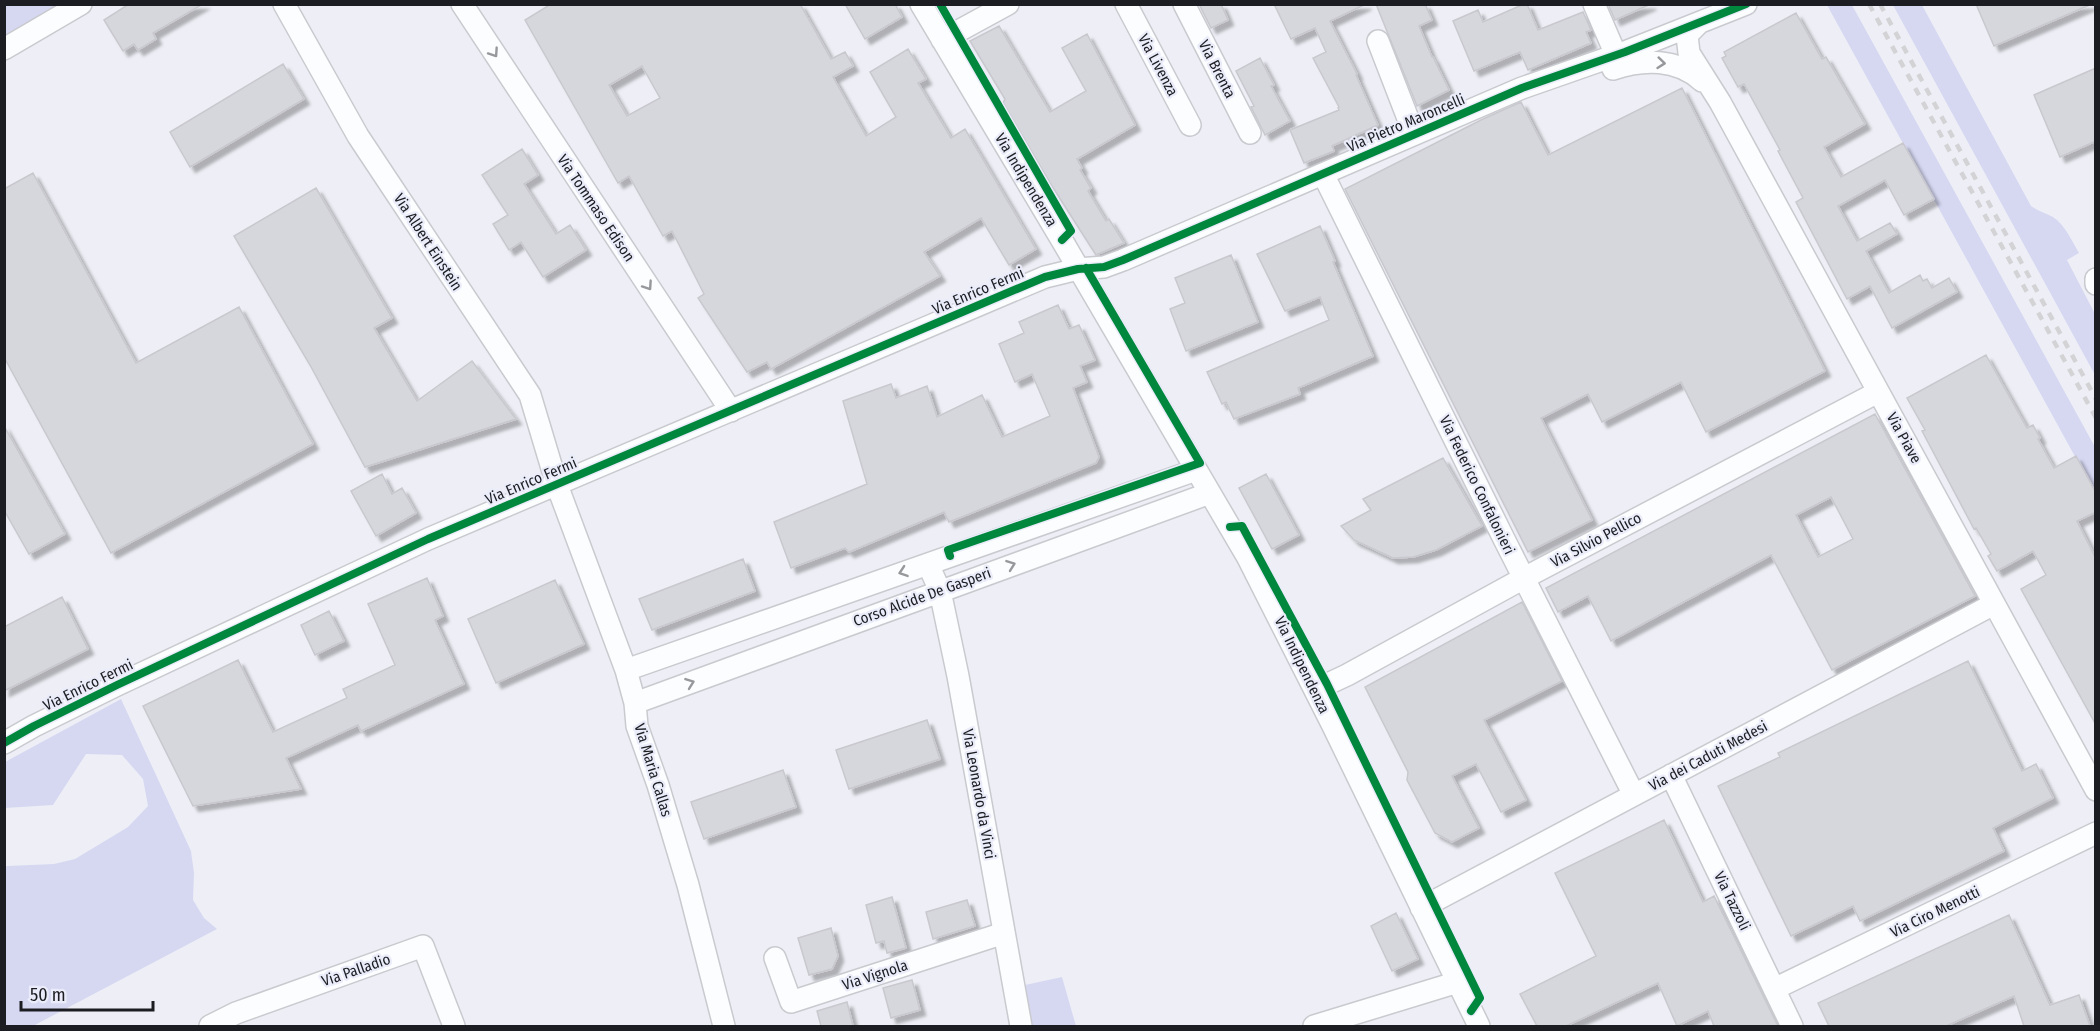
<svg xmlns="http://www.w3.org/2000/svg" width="2100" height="1031" viewBox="0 0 2100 1031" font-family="'Fira Sans Condensed',sans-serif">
<defs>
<filter id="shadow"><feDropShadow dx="5.5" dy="5.5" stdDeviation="1.5" flood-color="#0004"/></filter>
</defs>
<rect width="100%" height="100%" fill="#eeeff6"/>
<path fill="#d6d8f2" d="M5,4H57V5L5,35Z
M1827,5H1852L2095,447V493Z
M1893,5H1922L2031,206C2038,211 2046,213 2053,217C2065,225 2072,241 2079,253L2067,260L2095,314V375Z
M121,699L191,851L194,873L193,900L204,918L217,929L33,1026H5V867L7,866L54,864L75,859L128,827L148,806L143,779L122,755L86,754L53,805L5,808V762Z
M1062,977L1076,1026H1031L1025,985Z"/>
<path fill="#d6d7dd" stroke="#c8c8ce" stroke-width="1.5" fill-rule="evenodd" filter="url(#shadow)" d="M129,4H203L153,33L156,39L138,50L134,44L123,51L104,20Z
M551,4H800L831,59L845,52L853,66L833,77L866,136L896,117L870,72L908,49L926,79L918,83L951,138L965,129L1036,249L1009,265L981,218L924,252L940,276L771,369L767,362L747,372L698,298L704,294L672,231L663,236L629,176L618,183L525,20ZM642,66L660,98L627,116L609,85Z
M845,4H895L902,17L865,39Z
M1199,4H1221L1228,20L1211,28Z
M1274,4H1366L1330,21L1357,74L1356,75L1378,125L1332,146L1334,151L1304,163L1290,130L1339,110L1338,108L1339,107L1313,58L1326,52L1315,28L1291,39Z
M1376,4H1425L1432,20L1419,26L1432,57H1433L1449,90L1417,106Z
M1524,4H1527L1538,30L1583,12L1591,30L1586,32L1591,43L1528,70L1520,52L1474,71L1453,21L1478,10L1483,22Z
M1608,4H1651L1615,20Z
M1976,4H2092L1994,46Z
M1796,13L1822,59L1826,57L1865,124L1824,147L1841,177L1903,143L1934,199L1904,215L1885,180L1838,206L1857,241L1890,223L1897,234L1866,251L1889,293L1920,275L1923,281L1927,279L1932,288L1949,278L1957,292L1892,328L1870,286L1847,299L1796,202L1803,198L1778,151L1780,150L1744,84L1738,87L1722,58L1726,56L1724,52Z
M999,26L1050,112L1086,91L1062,48L1087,34L1135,125L1077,159L1082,168L1080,170L1091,188L1088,191L1106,221L1109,219L1124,243L1096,255L1050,183L1003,103L1005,99L970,41Z
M1260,58L1274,85L1271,86L1290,121L1265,135L1251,107L1254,106L1236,71Z
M283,64L304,99L190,167L170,132Z
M2096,68V141L2060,157L2034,95Z
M1682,88L1825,371L1706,432L1681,382L1602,422L1588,394L1541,418L1592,520L1528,552L1345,189L1483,119L1521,102L1548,155Z
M522,149L538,175L524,184L556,234L570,225L586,250L543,277L521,242L509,250L493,224L508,215L482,175Z
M33,173L136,363L239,307L313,444L111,553L4,357V189Z
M316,188L392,318L374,328L417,401L472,361L516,419L365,467L310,365L234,236Z
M1320,226L1335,261L1333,262L1373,356L1298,388L1300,394L1234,419L1226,402L1222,404L1207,372L1329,320L1320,297L1285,311L1257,254Z
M1231,255L1258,322L1186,351L1170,309L1185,303L1175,278Z
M1058,305L1069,329L1079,325L1095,360L1080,366L1087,382L1073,388L1099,457L1096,463L949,522L944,512L849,552L845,548L791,568L774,522L867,484L843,401L891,384L896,398L927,386L937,417L982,395L1002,437L1050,416L1032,374L1015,382L999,344L1024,333L1019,322Z
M1986,355L2027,428L2033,425L2040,438L2038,439L2054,468L2076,456L2096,493V512L2077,521L2096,559V725L2021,589L2046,575L2033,551L1997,571L1988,556L1991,554L1976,528L1974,529L1922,431L1925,430L1907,398Z
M1875,414L1975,596L1832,670L1771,555L1611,641L1588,596L1558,612L1546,588ZM1831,497L1853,539L1818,557L1796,515Z
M4,426L65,534L29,554L4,510Z
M1443,458L1482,526L1436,550L1413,557L1393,558L1354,540L1341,526L1371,510L1363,499Z
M382,474L392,494L402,488L416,513L376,536L351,491Z
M1266,474L1299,535L1272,549L1239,488Z
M743,559L755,591L652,630L639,599Z
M427,578L443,616L435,620L464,684L361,731L358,725L286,758L301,789L193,806L143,706L238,660L273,732L347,698L343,689L395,665L368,604Z
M555,580L584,644L496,683L468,619Z
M62,597L88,649L4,691V627Z
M1522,602L1562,681L1484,720L1526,800L1501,812L1476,764L1452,776L1479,828L1452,842L1435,833L1407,780L1408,772L1365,687Z
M329,611L344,641L315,655L301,625Z
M1968,661L2022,771L2036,764L2053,798L1993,828L2004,851L1860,921L1853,906L1791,936L1718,786L1780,757L1778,753Z
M927,720L940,759L849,789L836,750Z
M783,770L796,807L704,839L691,802Z
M1664,820L1703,902L1714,896L1778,1026H1714L1708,1011L1677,1026L1658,983L1566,1026H1537L1520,994L1596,956L1555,873Z
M892,897L906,948L887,953L884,941L876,943L866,905Z
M967,900L975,926L933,939L926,912Z
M1396,913L1418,959L1392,971L1371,926Z
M2009,915L2050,1005L2079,995L2090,1026H2024L2014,996L1946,1026H1829L1818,1003Z
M831,928L838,956L832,969L809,975L798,938Z
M912,980L920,1010L891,1018L883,988Z
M847,1002L853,1026H821L817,1011Z"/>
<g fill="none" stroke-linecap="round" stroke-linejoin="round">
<defs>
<path id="minor" d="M284,4L358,136L530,395L557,485L626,670L635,703L637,726L658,785L688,885L724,1026
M462,4L731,411
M921,4L1060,237L1248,558L1332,724L1479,1026
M1126,4L1190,125
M1184,4L1250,133
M1594,4L1616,55
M1699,23L1687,35L1689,53L1720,102L2096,790
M942,40L1008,4
M1378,41L1414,134
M4,49L81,4
M1613,69C1643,59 1677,58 1702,81
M1323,174L1504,539L1634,795
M2096,279V284
M928,564L940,591L958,676L1021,1026
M626,670L1196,470
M1315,690L1347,675L1524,578L1878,392
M635,703L1210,493
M4,743L34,726L117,685L428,539L1045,277L1078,269L1104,267L1123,260L1522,88L1625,52L1746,4
M1671,775L1792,1026
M1421,908L1994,604
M775,958L791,1002L1004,933
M1774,989L2096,833
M210,1026L236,1013L423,946L454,1026
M1314,1026L1458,982"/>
</defs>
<use href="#minor" stroke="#c9cacf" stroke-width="24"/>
<use href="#minor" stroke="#fcfdfe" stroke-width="21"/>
<path stroke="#d3d3d6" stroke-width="4.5" stroke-dasharray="8 8" stroke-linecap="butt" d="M1869,4L2096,418
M1880,4L2096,399"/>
<defs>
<path id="cycleway" d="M940,4L1071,231L1062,240
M1230,527L1242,526L1327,684L1480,998L1471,1011
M950,556L948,550L1200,463L1086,268
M4,743L34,726L117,685L428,539L1045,277L1078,269L1104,267L1123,260L1522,88L1625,52L1746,4"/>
</defs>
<use href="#cycleway" stroke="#eaecfa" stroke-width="11"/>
<use href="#cycleway" stroke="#00873e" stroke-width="8"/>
</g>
<defs><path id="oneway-chevron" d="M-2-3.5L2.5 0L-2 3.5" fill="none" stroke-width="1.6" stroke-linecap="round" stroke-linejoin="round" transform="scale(1.5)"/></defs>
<g stroke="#97989b">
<use href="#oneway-chevron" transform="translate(494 53) rotate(56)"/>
<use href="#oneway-chevron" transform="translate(1661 63) rotate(6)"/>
<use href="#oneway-chevron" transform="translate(648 286) rotate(56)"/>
<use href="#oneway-chevron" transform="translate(1011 565) rotate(-20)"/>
<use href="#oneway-chevron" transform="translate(903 572) rotate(161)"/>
<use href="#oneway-chevron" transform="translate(690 683) rotate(-20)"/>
</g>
<g text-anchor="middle" stroke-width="4.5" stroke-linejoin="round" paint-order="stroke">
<g font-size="15" fill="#1c1d22" stroke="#eaecfa">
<text transform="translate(1158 65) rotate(62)" y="5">Via Livenza</text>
<text transform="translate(1217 69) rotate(63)" y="5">Via Brenta</text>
<text transform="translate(1406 123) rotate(-23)" y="5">Via Pietro Maroncelli</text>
<text transform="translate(1026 180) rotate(59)" y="5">Via Indipendenza</text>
<text transform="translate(596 208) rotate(56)" y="5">Via Tommaso Edison</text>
<text transform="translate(428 242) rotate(57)" y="5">Via Albert Einstein</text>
<text transform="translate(978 291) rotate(-23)" y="5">Via Enrico Fermi</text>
<text transform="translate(1904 438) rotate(61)" y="5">Via Piave</text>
<text transform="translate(531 481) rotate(-23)" y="5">Via Enrico Fermi</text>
<text transform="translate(1477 485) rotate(64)" y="5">Via Federico Confalonieri</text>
<text transform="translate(1596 540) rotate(-28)" y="5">Via Silvio Pellico</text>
<text transform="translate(922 597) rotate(-20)" y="5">Corso Alcide De Gasperi</text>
<text transform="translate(1302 665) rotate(64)" y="5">Via Indipendenza</text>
<text transform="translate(88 685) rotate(-26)" y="5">Via Enrico Fermi</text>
<text transform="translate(1708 756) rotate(-28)" y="5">Via dei Caduti Medesi</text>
<text transform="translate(653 770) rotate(73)" y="5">Via Maria Callas</text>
<text transform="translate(979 794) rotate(80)" y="5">Via Leonardo da Vinci</text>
<text transform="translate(1732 901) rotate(64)" y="5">Via Tazzoli</text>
<text transform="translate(1935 912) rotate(-26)" y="5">Via Ciro Menotti</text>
<text transform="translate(356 970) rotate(-19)" y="5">Via Palladio</text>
<text transform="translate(875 975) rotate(-18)" y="5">Via Vignola</text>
</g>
</g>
<rect width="2100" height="1031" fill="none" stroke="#1c1d22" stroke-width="12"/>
<path d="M21 1001v9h132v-9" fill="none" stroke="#1c1d22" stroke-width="3"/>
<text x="30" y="1001" font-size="18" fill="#1c1d22" stroke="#eaecfa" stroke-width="4.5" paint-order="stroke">50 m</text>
</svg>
